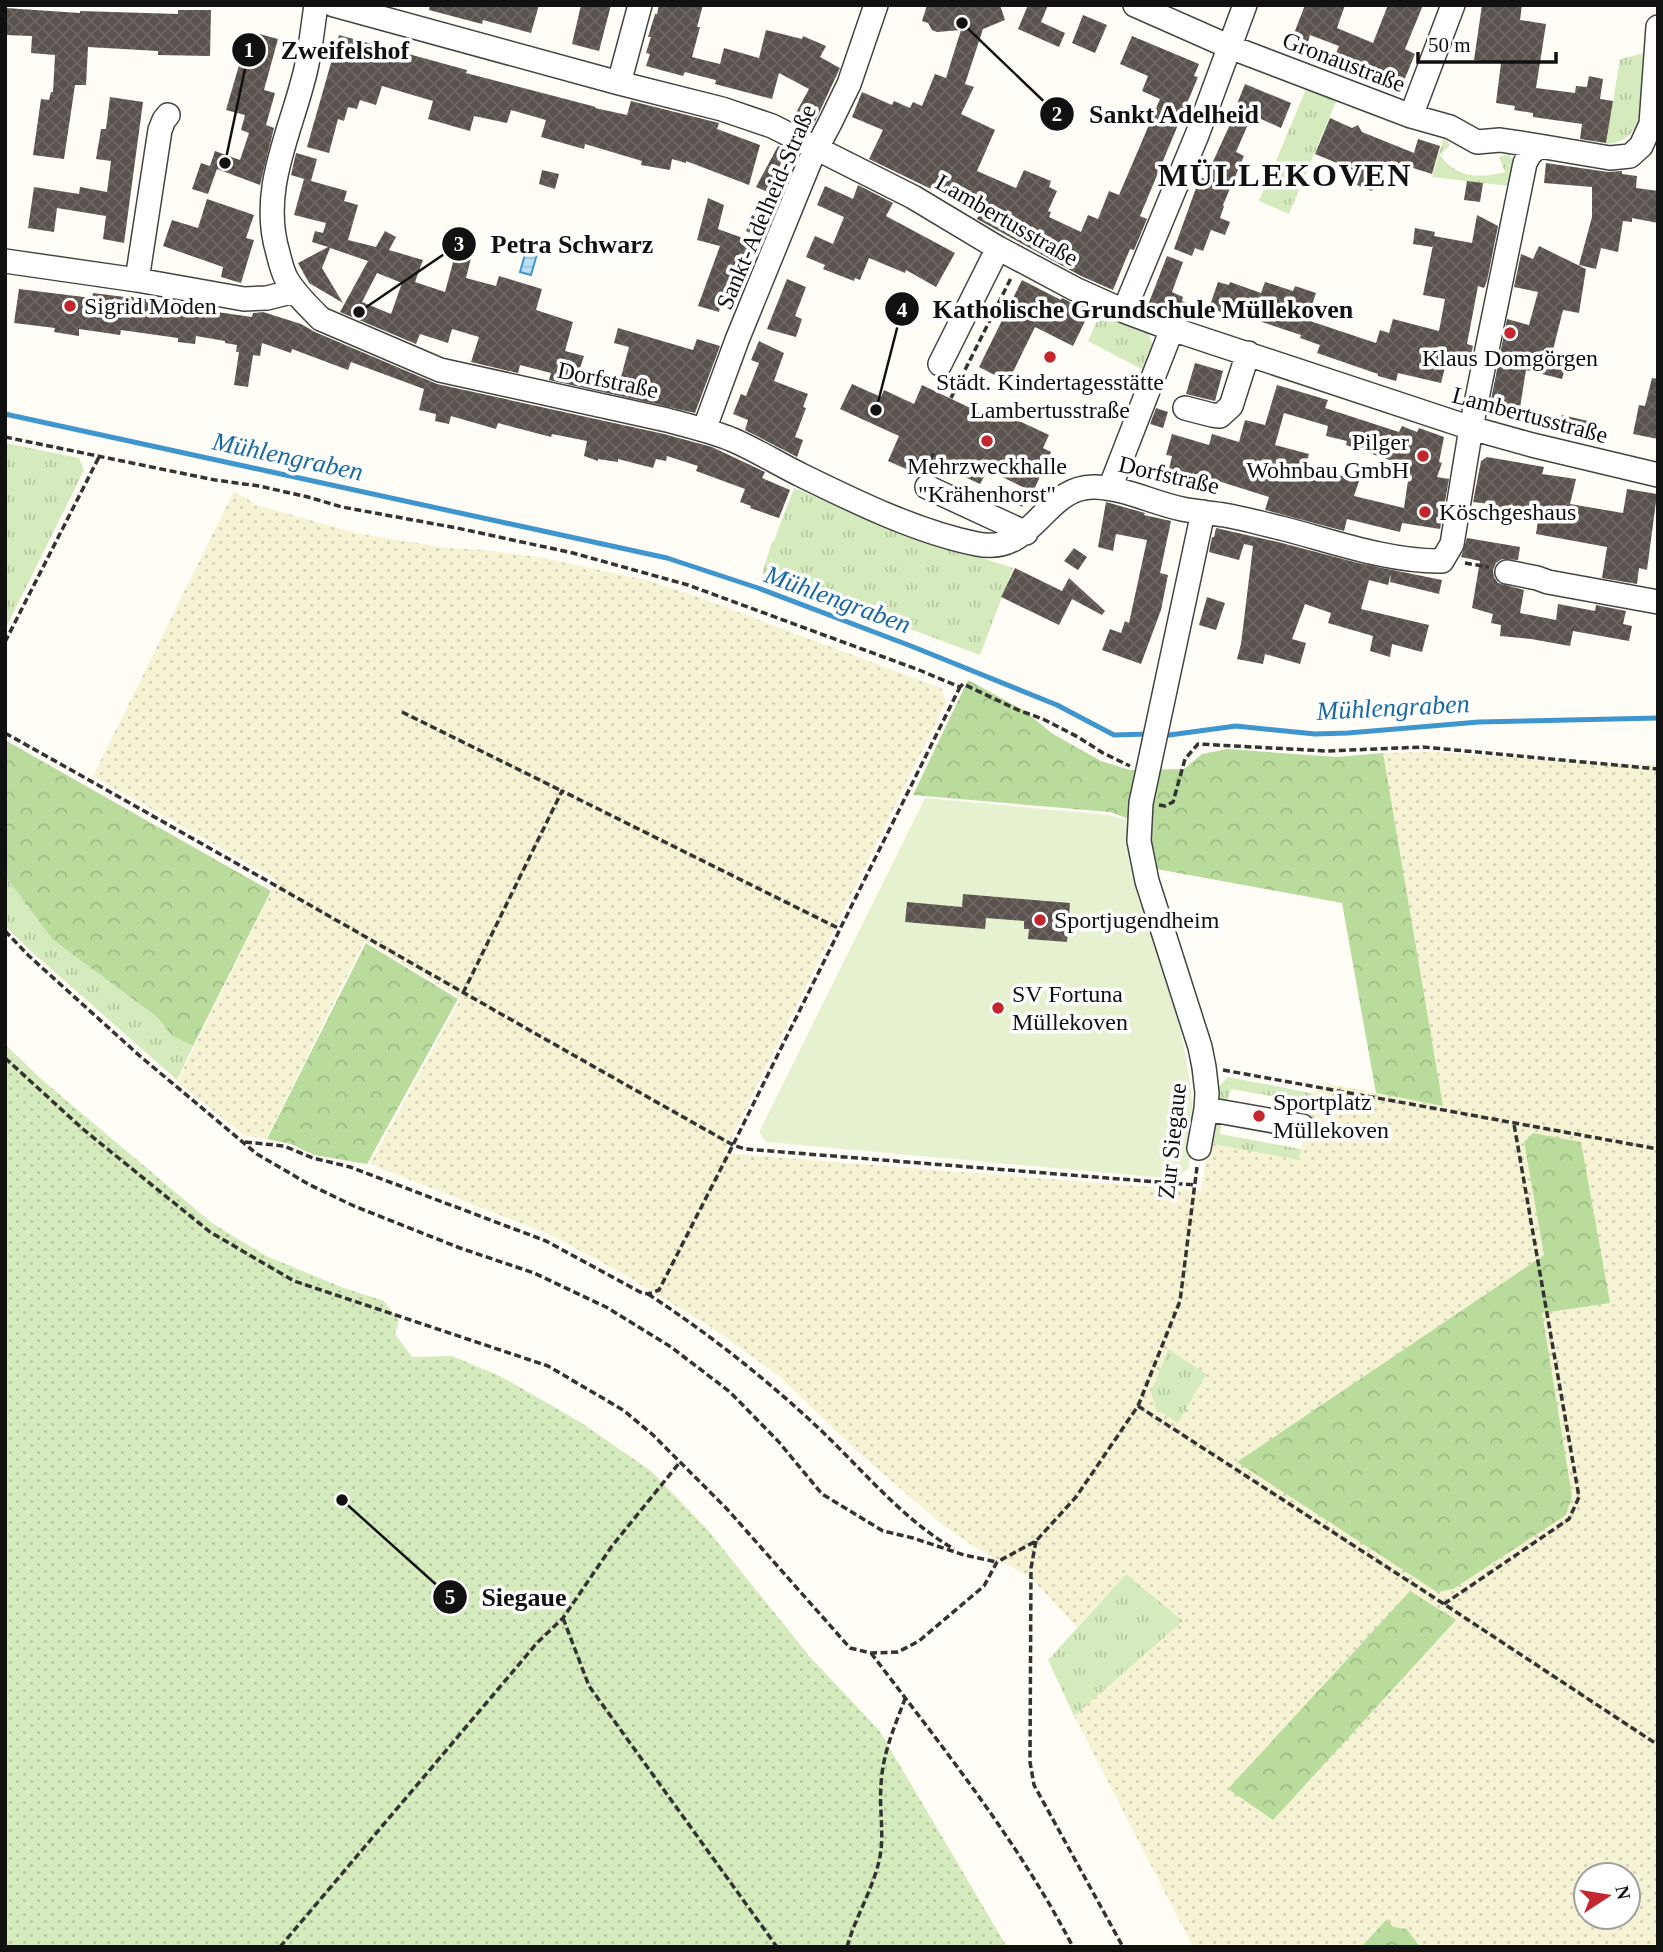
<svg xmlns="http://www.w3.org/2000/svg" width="1663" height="1952" viewBox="0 0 1663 1952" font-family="'Times New Roman',serif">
<defs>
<pattern id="farmland-dots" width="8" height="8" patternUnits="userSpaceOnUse" patternTransform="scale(1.75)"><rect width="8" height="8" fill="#f6f3d4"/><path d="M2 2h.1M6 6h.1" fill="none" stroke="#d2cfb5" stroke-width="1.8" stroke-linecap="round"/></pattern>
<pattern id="grass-tufts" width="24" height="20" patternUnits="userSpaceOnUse" patternTransform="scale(1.75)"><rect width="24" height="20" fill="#d5ebbd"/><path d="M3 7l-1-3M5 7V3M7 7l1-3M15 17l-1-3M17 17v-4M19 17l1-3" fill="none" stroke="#b6c8a1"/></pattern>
<pattern id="forest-crowns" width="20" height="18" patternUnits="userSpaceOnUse" patternTransform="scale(1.75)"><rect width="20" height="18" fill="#b9dc9c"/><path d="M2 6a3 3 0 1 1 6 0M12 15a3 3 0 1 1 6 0" fill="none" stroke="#9ebc85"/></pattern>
<pattern id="park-dots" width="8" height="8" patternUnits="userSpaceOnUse" patternTransform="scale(1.75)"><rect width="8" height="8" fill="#d5ebbd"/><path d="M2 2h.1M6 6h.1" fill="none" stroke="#b6c8a1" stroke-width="1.8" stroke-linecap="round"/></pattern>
<pattern id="water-rules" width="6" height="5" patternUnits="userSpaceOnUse" patternTransform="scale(1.75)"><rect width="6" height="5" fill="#b9e0f7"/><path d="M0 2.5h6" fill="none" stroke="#9ebfd3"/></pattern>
<pattern id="building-cross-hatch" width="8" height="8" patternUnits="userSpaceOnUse" patternTransform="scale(1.75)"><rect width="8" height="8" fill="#5a524d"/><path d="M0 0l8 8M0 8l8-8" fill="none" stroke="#6d6662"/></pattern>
</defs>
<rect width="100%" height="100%" fill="#fffdf5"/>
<path fill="url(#farmland-dots)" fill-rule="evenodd" d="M234,491L259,506L360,534L448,548L485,550L544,558L650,581L701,598L941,688L946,702L724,1153L1201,1191L1208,1143L1299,1159L1311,1093L1330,1084L1442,1106L1383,753L1431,752L1601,763L1658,765V1947H1420L1407,1929L1393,1927L1387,1919L1361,1947H1193L1074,1716L1182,1621L1126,1574L1077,1627L1030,1577L973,1546L940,1523L858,1452L779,1376L708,1325L623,1274L553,1236L370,1164L461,998L365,940L266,1139L244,1135L177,1082L277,880L93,776ZM1524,1142L1610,1302L1542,1313L1453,1589L1437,1591L1238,1462L1544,1255ZM1586,1875H1628V1917H1586Z"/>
<path fill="url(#grass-tufts)" d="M1644,53L1639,120C1633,135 1623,143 1606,144L1620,59Z
M1307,87L1337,99L1289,214L1259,201Z
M1444,137L1450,145L1440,155C1456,178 1480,179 1505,172L1499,157L1509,154L1513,160L1508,186L1432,177Z
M1100,314L1148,332L1155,351L1147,372L1088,341Z
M5,443L79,458L84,470L5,630Z
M794,488L899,531L1013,568L980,655L762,574L772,542L774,541Z
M5,876L53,940L157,1017L172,1036L193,1046L177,1080L32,952L5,926Z
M1228,1077L1311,1093L1309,1103L1231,1089L1227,1103L1221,1101L1216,1090Z
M1217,1120H1222L1220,1134L1301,1149L1299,1160L1208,1143L1212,1126Z
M1168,1349L1206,1374L1178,1423L1156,1409L1151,1393Z
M1126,1574L1183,1621L1074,1716L1048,1660Z"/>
<path fill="url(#forest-crowns)" d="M968,680L1023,710L1053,734L1101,761L1130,770L1184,769L1202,754L1227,749L1337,757L1383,753L1443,1106L1376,1093L1342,903L1151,868L1147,826L1110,812L913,795Z
M5,740L271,891L193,1046L172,1036L157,1017L53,940L5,876Z
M366,943L458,999L367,1164L314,1155L291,1144L267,1139Z
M1533,1133L1581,1142L1610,1303L1542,1313L1572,1496L1566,1515L1453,1589L1437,1592L1237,1462L1544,1255L1524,1142Z
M1410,1591L1456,1620L1273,1820L1228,1789Z
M1387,1919L1393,1927L1407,1929L1420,1947H1361Z"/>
<path fill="url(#park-dots)" d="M5,1044L41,1079L212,1223L266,1256L344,1288L384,1301L399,1321L395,1334L412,1357L452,1356L500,1376L580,1422L651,1471L707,1529L810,1657L879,1730L1007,1947H5Z"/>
<path fill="#e6f2cf" d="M925,798L1109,815L1134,822L1183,1042L1190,1082L1193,1114L1189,1168L1176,1179L766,1142L759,1132Z"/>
<path fill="url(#water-rules)" stroke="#3f96cf" stroke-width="2" d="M526,251L537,254L531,275L520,272Z"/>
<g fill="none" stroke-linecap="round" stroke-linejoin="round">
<path stroke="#3f96cf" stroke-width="5" d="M5,414L667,558L758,588L911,646L1057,705L1114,735L1149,734
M1162,736L1236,726L1315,734L1348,733L1479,722L1658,718"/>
</g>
<path fill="url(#building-cross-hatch)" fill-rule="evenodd" d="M430,5H539L531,33L483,20L482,24L429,10Z
M581,5H611L599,51L572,44Z
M659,5H703L697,27H700L692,57L720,64L724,48L759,58L766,30L802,39L803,36L826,46L820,57L840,68L811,130L792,120L809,89L779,73L772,99L715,84L716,80L700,76L685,72L683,76L646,66L650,54L646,53L651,37H648L655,14H657Z
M927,5H1000L1005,20L983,29L965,84L974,87L961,114L995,130L977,171L1016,188L1024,170L1051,181L1049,187L1057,191L1048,211L1051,212L1049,217L1081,232L1088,215L1098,219L1109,191L1119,195L1160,99L1142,91L1148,76L1120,64L1132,36L1199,64L1194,76L1198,77L1140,216L1147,219L1134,250L1130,249L1113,290L1081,276L977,219L984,204L954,189L943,193L929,188L869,159L883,130L852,117L862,92L892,105L894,101L910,108L913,102L922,106L935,74L946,78L961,30L937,32L932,30L928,23L922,21Z
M1028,5H1048L1041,22L1065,33L1059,47L1018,29Z
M1305,5H1345L1337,28L1373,43L1388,5H1423L1405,49L1415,54L1401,88L1333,60L1339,46L1310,35L1308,42L1293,36Z
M1482,5H1522L1520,20L1546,24L1536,88L1575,93L1576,86L1587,87L1589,76L1603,79L1600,99L1613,101L1606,143L1580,139L1582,124L1533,117V113L1514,110L1515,106L1496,103L1501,63L1474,60Z
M5,8L80,13V11L178,14V10H211L210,56L158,55V51L88,47L86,85H75L64,159L33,155L41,99L49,100L51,92H53L55,55L31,53L32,36L5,35Z
M1083,15L1107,25L1095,53L1072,43Z
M249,31L278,39L264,90L275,93L266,125L274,128L260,185L217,169L208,194L192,189L201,163L210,166L215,151L240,160L249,133L241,130L245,115L226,110Z
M339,35L467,70L466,73L596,107L595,108L627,115L631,101L719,123L717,129L760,145L749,185L686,161V163L672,159L670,170L641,165L642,161L585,144L584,149L541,137L546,120L511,110L507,123L474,116L470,131L428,119L433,101L382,86L376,105L360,100L357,109L348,107L344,121L338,119L329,153L307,147Z
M1245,84L1291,103L1281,128L1252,115L1236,152L1244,156L1223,205L1224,206L1220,218L1230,222L1225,235L1211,230L1203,251L1195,248L1192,256L1174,249L1200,177L1205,179L1237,109H1235Z
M110,97L143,102L124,243L103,239L106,216L57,208L54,232L28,228L34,187L79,194L80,187L107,192L111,161L96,159L101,129H106Z
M1330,118L1352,128L1358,125L1362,132L1414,153L1418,139L1440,146L1432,174L1391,161L1390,164L1383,162L1372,191L1357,185L1361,173L1315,154Z
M778,146L786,149L770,193L756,187Z
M296,153L317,159L311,181L291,175Z
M1546,163L1608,172L1622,171V174L1637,176L1636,188L1658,191V223L1632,218V222L1623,221L1618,252L1601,248L1596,269L1579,265L1592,217V187L1544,183Z
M542,170L559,174L555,189L539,184Z
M304,179L347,191L344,201L358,205L348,240L376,247L385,231L396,237L389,250L423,260L415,282L445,292L461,233L476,238L466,278L496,286L499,276L542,289L536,310L573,322L565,351L584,356L580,368L618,378V376L621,377L629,347L614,343L618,328L693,350L697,339L720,346L695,413L549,380L551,373L520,365L518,373L471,362L479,337L452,329L448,343L420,334L416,344L340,312L368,261L330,248L322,268L343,303L309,283L298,263L328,247L312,242L315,231L323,233L326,223L294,215ZM377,273L402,283L391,314L362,302Z
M1467,181L1483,183L1480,202L1464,200Z
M858,185L893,203L886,216L955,253L936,287L906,270L905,273L869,258L860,280L855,278L854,281L823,269L825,265L806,257L815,236L833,244L844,217L817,205L825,186L853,199Z
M708,198L724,205L718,229L751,241L728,299L722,296L719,312L698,306L720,246L697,240Z
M207,199L254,215L246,238L254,240L241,283L221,277L223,267L163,246L172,220L198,228Z
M752,215L769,222L763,238L746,231Z
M1477,215L1498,226L1487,281L1484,288L1478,286L1467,344L1473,346L1470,360L1448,356L1441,383L1398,373L1396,381L1378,376V374L1317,353L1320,345L1300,338L1301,335L1244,316L1242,319L1209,308L1218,282L1229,285L1230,282L1261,293L1265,282L1293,291L1295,286L1316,293L1307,320L1376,343L1380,330L1389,333L1393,319L1439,331L1445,299L1423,295L1433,245L1432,247L1413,244L1415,228L1435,232L1434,236L1472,243Z
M1539,246L1586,269L1579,313L1563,310L1551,358L1567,362L1562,379L1526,370L1519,414L1489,410L1507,319L1529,325L1538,292L1514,287L1521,254L1533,259Z
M1167,256L1183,262L1172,292L1183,297L1182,301L1196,307L1190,320L1148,305Z
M787,279L806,287L795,316L802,319L796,337L767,329Z
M1022,280L1061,300L1062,298L1084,309V311L1089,313L1073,346L1035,327L1008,382L979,367Z
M19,289L92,298L93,293L125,297L126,296L209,308L218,310L217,312L252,317L253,313L263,312L301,324L315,332L437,384L664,434L712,447L765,472L762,478L790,490L779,518L750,508L751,506L740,502L745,489L696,471L698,466L667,456L666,461L656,459L653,468L618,459V462L598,459V461L584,456L587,441L552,434L551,437L498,423L496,429L451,416L449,424L435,421L436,414L419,410L424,389L351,362L348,370L292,349L291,353L262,343L260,356L253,355L248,387L234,385L239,352H236L237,345L225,343V341L196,336L195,344L178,342V338L121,330L120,335L79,329V336L54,332L55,328L14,323Z
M759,341L784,353L774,381L808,394L803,407L806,408L795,437L803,440L797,457L745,430L748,420L733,414L741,394L746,396L759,363L751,360Z
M1195,363L1223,371L1215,401L1186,394Z
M1652,378L1658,379V439L1633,434L1639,405L1645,406Z
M852,384L881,397L884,390L914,404L922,385L983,414L987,406L1049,435L1043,448L1051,452L1033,492L988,470L980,484L920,456L913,472L888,461L899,436L840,409Z
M1277,385L1328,400L1325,408L1399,432L1402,426L1417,432L1419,428L1444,437L1439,462L1442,463L1437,477L1449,479L1440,529L1402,523L1400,532L1347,519L1344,531L1265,510L1269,497L1196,474L1195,477L1169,469L1172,456L1166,455L1172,434L1209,445L1212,434L1239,442L1245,420L1265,425ZM1284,413L1328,426L1326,436L1347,441L1346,445L1410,467L1404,508L1354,496L1359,481L1306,465L1309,454L1275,445Z
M1156,408L1168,412L1163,428L1150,424Z
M1562,415L1597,423L1593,440L1558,432Z
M1487,457L1544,467L1542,474L1576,479L1570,504L1623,513L1627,489L1657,494L1647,570L1639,568L1637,584L1602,578L1607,547L1536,534L1538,520L1496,514L1498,505L1473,502L1481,461Z
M1106,502L1145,513L1144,515L1171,521L1160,573L1168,575L1161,610L1141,664L1102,650L1110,629L1121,633L1125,621L1129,623L1147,540L1116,534L1113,551L1098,547Z
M1216,528L1278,542L1358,563L1442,580L1439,594L1390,582L1391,573L1388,585L1369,580L1361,609L1429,625L1422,652L1392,644L1390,657L1370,651L1373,636L1328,623L1331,613L1305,604L1292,639L1306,643L1300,664L1265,654L1263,664L1237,659L1241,644L1253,546L1244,544L1239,560L1209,552L1212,537H1214Z
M1467,538L1520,547L1518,560L1502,559L1496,563L1493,570L1494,577L1498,583L1524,590L1520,613L1556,620L1558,604L1595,611L1596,605L1626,611L1623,624L1632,626L1629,641L1573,631L1570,646L1531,639L1500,636L1501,625L1491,623L1493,614L1472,608L1480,561L1461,557Z
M1074,548L1087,557L1078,570L1064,561Z
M1015,568L1062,591L1069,578L1105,611L1102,615L1072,599L1059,625L1001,597Z
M1207,597L1225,603L1216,630L1199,625Z
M963,894L1070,903L1067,942L1028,939L1029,929H1024V921L986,918L985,929L905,922L907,902L962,907Z"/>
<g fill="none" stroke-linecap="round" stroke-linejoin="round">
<defs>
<path id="minor" d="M316,5C313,25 311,45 307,64C294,127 258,187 278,253C280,261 282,270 286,278C295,294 309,307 321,319L440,370L667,420C689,426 712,431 733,440C756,450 777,463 799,474C854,501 917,532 977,544C1035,556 1044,485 1095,487C1125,488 1153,503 1182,509C1196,512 1211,513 1224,515C1243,518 1263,524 1281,528C1332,541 1389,562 1442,561L1452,544L1471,428L1525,163L1530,154L1539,146L1610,158L1630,156L1641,146L1651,124L1658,27
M334,5L619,83L722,109L772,126L913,197L998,248L1075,289L1124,311L1172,329L1471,428L1532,445L1658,475
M1135,5L1230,47L1411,116L1450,127L1477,142L1500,140L1539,146
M619,83L640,5
M1411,116L1453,5
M5,261L137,280L244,299L267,298L295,291
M137,280L160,130L164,120L168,115
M1124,311L1197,135L1245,5
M940,364L998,248
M1185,408L1212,415L1220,416L1231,406L1248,353
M704,430L737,340L810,161L830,123L849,84L876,5
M927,487L1026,533
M1110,488L1172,329
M1507,572L1537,578L1548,582L1658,602
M1206,1109L1302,1126
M1199,1148L1206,1109L1207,1093L1204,1067L1200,1047L1147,881L1139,841L1141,803L1203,512"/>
</defs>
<use href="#minor" stroke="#444" stroke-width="26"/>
<path stroke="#333" stroke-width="3.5" stroke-dasharray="7 3.5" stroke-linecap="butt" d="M951,398L1011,278
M5,437L215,480L259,486L308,497L342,507L457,528L573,553L688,585L919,670L960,687L963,684L1018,710L1043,719L1078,737L1103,753L1130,766
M926,469L934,452
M1021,506L1028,492
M1465,563L1489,567
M5,642L99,457
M402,712L562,791
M5,733C249,869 490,1009 733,1145L745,1149L1195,1185
M1159,805L1165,806L1173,802L1185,759L1198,744L1327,751L1423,747L1658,769
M5,931L29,956L141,1057L257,1154L310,1185L354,1206L460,1248L534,1273L606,1307L671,1347L730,1392L778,1441L822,1494L883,1531L913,1538L964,1555L997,1562
M463,993L562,791L840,929
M5,1058L84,1130L210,1232L294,1281L548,1366L623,1410L652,1434L727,1509L850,1648L871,1653L898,1652L919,1641L984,1586L997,1562L1036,1541L1076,1497L1138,1406L1180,1301L1197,1167
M1223,1070L1658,1149
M245,1142L284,1146L313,1158L350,1167L546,1241L640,1292L648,1294L659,1290L733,1145L960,687
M648,1294C706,1332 760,1374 812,1422C858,1464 900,1518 954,1549
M1138,1406L1444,1604L1658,1745
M1036,1541L1031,1568L1030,1762L1034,1785L1123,1947
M1444,1604L1569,1519L1579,1497L1514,1124
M563,1618L589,1686L777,1947
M871,1653C943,1748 1018,1841 1073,1947
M280,1947L537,1643L563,1618L612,1546L680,1462
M847,1947C855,1918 872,1891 879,1861C885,1837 879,1811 881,1786C882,1755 894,1728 905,1699"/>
<use href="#minor" stroke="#fff" stroke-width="23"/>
</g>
<g fill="#c4262e" stroke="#fff" stroke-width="2.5">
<circle cx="70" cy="306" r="7"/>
<circle cx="1510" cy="333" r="7"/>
<circle cx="1050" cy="357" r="7"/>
<circle cx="987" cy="441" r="7"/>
<circle cx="1423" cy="456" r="7"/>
<circle cx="1425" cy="512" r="7"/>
<circle cx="1040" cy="920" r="7"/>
<circle cx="998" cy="1008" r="7"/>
<circle cx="1259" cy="1116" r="7"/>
</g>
<g text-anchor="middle" stroke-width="7" stroke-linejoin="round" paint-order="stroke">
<g font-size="24" fill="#111" stroke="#fff">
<text transform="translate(1344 62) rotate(21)" y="8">Gronaustraße</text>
<text transform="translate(766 207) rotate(-67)" y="8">Sankt-Adelheid-Straße</text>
<text transform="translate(1007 220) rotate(30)" y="8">Lambertusstraße</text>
<text transform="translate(608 380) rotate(12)" y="8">Dorfstraße</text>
<text transform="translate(1530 415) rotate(15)" y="8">Lambertusstraße</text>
<text transform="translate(1169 475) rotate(13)" y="8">Dorfstraße</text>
<text transform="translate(1172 1141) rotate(-84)" y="8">Zur Siegaue</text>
</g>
<g font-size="24" fill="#111" stroke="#fff" text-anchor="start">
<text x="84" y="314">Sigrid Moden</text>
<text x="1510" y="366" text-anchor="middle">Klaus Domgörgen</text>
<text x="1050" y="390" text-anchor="middle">Städt. Kindertagesstätte<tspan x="1050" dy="28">Lambertusstraße</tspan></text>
<text x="1409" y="450" text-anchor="end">Pilger<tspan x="1409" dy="28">Wohnbau GmbH</tspan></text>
<text x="987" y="474" text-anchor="middle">Mehrzweckhalle<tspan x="987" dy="28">"Krähenhorst"</tspan></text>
<text x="1439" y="520">Köschgeshaus</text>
<text x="1054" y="928">Sportjugendheim</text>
<text x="1012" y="1002">SV Fortuna<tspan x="1012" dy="28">Müllekoven</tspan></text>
<text x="1273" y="1110">Sportplatz<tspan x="1273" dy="28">Müllekoven</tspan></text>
</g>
<g font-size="26" font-style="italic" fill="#1768a6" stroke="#fff">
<text transform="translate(288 456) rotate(12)" y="9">Mühlengraben</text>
<text transform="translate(838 599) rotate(20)" y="9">Mühlengraben</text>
<text transform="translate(1393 707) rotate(-3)" y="9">Mühlengraben</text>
</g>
<g font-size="32" font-weight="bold" letter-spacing="2" fill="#111" stroke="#fff">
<text x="1285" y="186">MÜLLEKOVEN</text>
</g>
</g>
<path fill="none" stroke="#111" stroke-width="2.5" d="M225 163L249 50M962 23L1057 114M359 312L459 244M876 410L902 309M342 1500L450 1597"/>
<g fill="#111" stroke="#fff" stroke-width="2.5">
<circle cx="225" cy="163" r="7"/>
<circle cx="962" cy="23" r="7"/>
<circle cx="359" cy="312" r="7"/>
<circle cx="876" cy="410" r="7"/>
<circle cx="342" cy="1500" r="7"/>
<circle cx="249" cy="50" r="18"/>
<circle cx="1057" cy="114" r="18"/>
<circle cx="459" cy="244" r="18"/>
<circle cx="902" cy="309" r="18"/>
<circle cx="450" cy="1597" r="18"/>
</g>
<g font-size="21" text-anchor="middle" font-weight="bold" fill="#fff">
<text x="249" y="57">1</text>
<text x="1057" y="121">2</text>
<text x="459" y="251">3</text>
<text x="902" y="317">4</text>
<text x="450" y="1604">5</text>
</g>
<g font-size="26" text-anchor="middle" font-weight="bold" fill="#111" stroke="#fff" stroke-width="7" stroke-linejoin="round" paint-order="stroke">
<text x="345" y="59">Zweifelshof</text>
<text x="1174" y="123">Sankt Adelheid</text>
<text x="572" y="253">Petra Schwarz</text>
<text x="1143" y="318">Katholische Grundschule Müllekoven</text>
<text x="524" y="1606">Siegaue</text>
</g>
<rect width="1663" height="1952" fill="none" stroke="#111111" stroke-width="14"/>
<g transform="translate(1607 1896) rotate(78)"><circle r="33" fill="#ffffff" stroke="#a0a0a0" stroke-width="2"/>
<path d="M0-5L12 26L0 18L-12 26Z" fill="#c4262e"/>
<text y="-10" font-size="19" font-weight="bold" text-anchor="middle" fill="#111111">N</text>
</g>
<path d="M1418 52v10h138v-10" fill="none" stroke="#111111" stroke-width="3.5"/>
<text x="1428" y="52" font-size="21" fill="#111111" stroke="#ffffff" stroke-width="5" paint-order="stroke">50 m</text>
</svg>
